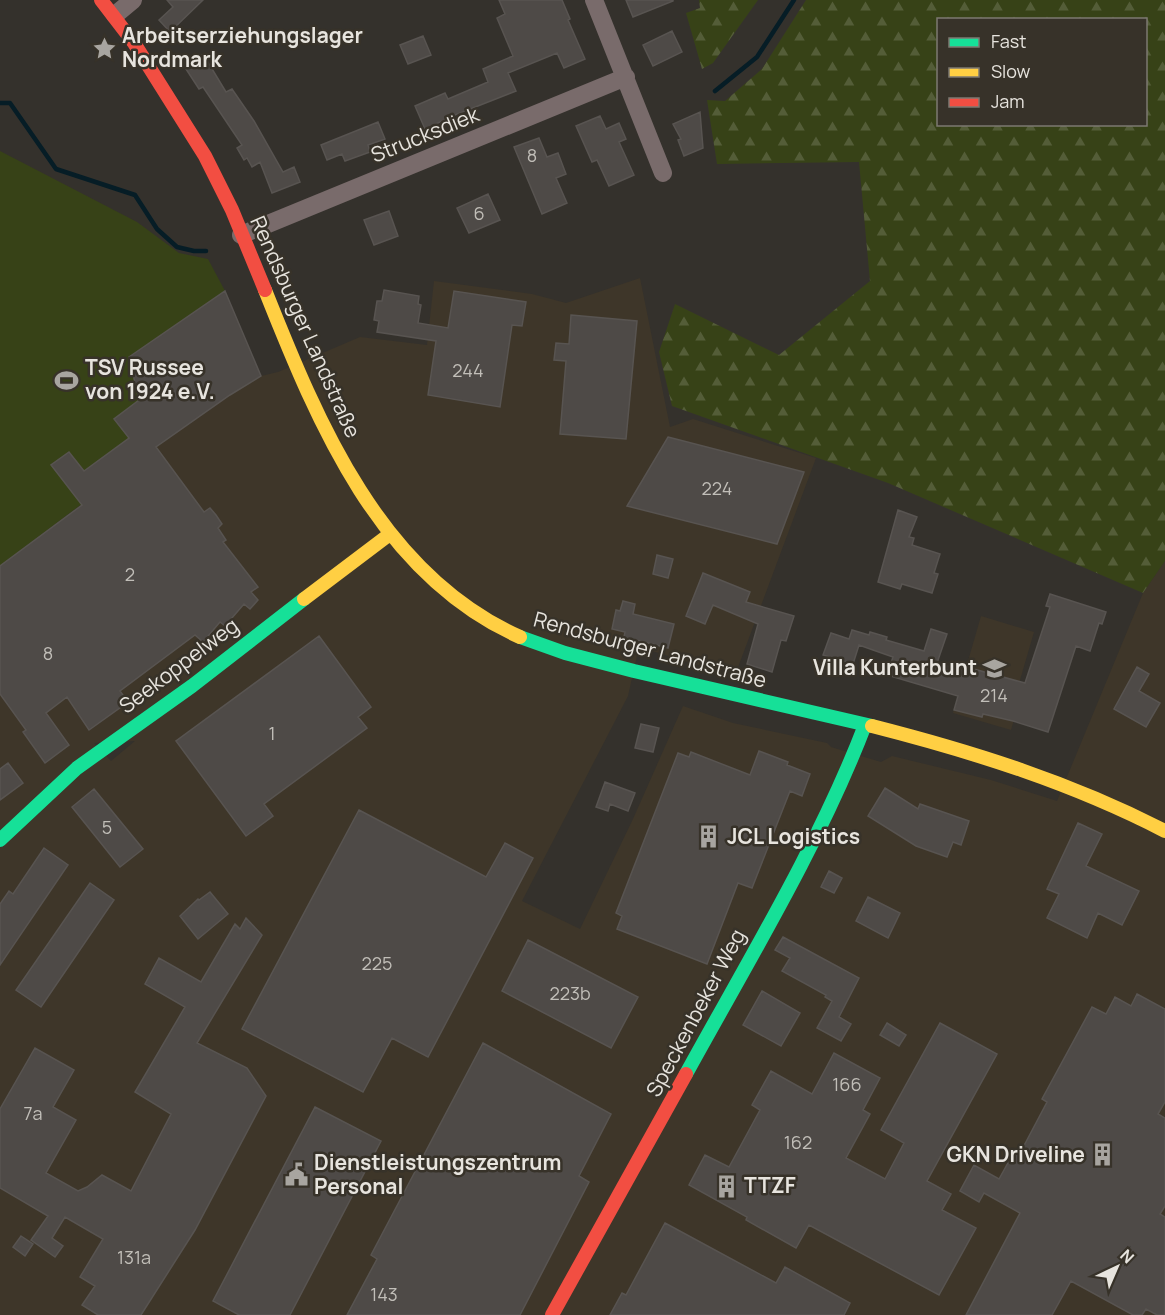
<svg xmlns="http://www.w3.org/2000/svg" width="1165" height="1315" viewBox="0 0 1165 1315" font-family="Manrope,sans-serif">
<defs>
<pattern id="forest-firs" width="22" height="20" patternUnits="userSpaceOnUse" patternTransform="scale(1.5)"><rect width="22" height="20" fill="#374217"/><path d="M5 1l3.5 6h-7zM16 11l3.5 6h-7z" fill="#545d38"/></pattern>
</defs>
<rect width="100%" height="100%" fill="#34312c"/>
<path fill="#3e3629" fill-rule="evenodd" d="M640,278L670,427L693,419L816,458L737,670L698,665L639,647L628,696L522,901L580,929L633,819L683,706L733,723L827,743L831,747L881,762L892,756L991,780L1057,801L1143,593L1165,561V1315H0V566L166,440L230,395L261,376L278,372L360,337L427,345L434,281L532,294L566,303ZM135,741L111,761L94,743Z
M981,616L1034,632L1013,704L1018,706L1011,730L953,713Z"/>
<path fill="url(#forest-firs)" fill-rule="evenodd" d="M699,0H758L713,63L702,69L686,13L700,8Z
M806,0H1165V561L1143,593L888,483L672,406L659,352L675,304L779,355L870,281L859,162L717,164L707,100L725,101L762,69ZM938,20H1146V124H938Z"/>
<path fill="#374217" d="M0,151L137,222L179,253L208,259L225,291L130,357L139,403L166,440L0,566Z"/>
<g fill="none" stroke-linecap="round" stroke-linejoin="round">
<path stroke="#061d26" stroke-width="4.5" d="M715,91L757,57L794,0
M0,103H10L56,169L135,195L157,229L177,247L194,251H206"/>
</g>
<path fill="#4e4a47" stroke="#585451" stroke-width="1.5" d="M167,0H203L170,32L159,20L173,7Z
M499,0H562L570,19L568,20L585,59L564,68L557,53L508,73L516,91L455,115L425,129L415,106L445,93L448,99L488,82L483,69L513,56L497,18L505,14Z
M626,0H673V1L633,17Z
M672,31L682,52L653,66L643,45Z
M423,36L431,55L408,64L400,45Z
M203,54L226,92L232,89L254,121L283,172L294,167L300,182L272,193L260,162L252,167L247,158L244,160L237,148L242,145L203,87L199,89L184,66Z
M700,112L703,148L684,156L678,140L681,139L673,124Z
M600,116L606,129L619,123L626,139L619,142L634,175L609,186L597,160L592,162L576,126Z
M378,122L385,139L368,145L370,152L345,161L342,154L327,160L321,145Z
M539,138L547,157L558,153L566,174L556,178L567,203L542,214L514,147Z
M488,194L500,220L469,233L457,208Z
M389,211L398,236L374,245L364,220Z
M384,290L419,296L418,304L421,305L418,323L448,328L454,291L526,302L522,326L512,325L500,407L428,395L436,341L377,332L379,321L374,320L377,301H382Z
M225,291L261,376L230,395L156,447L204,512L210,508L216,515L222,524L218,528L226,540L223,542L258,587L251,592L258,600L250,609L244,604L225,626L220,622L203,642L195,635L120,691L128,702L89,730L67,697L46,713L69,745L45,763L23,732L26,730L0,694V566L82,505L51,465L69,452L84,471L129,438L114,419L139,400L129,357Z
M571,315L637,321L626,439L560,434L566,361L554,360L556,343L569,344Z
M668,437L804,472L777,544L627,506Z
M898,510L917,517L909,537L914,538L912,545L940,554L934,573L938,574L932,593L902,584L900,589L878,582Z
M657,555L673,559L668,578L653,574Z
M703,573L750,592L746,602L794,616L786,641L781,640L772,672L747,664L758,624L713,605L705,624L686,616Z
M1050,594L1106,612L1102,624L1099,623L1090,651L1076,646L1048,732L1013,721L983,714L982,717L954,710L958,696L887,675L893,657L873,650L859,645L853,664L823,655L831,633L849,639L852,630L869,635L870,632L887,637L886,640L924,651L931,629L947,634L937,663L964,671L966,667L1025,683L1050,607L1046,606Z
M623,601L635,604L633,614L674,624L668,648L624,637L625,632L612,629L616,610L620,611Z
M319,636L371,707L358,717L367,728L264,804L273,816L246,836L176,741Z
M1137,667L1149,674L1139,691L1160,703L1146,727L1114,709Z
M641,724L659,728L653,752L635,748Z
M759,751L788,762L787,765L810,774L802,796L790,791L752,888L738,883L707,964L617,929L622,916L616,913L678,753L689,757L691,752L750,775Z
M8,763L23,783L0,800V769Z
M605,782L635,793L628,811L610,804L608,811L596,807Z
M885,788L918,809L920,804L969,821L961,845L953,842L947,857L916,846L868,816Z
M94,789L143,849L120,867L72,807Z
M359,810L486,877L505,843L533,858L428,1057L392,1038L363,1092L242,1029Z
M1078,823L1102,834L1086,866L1139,891L1122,925L1098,913L1087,938L1047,918L1059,894L1047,889Z
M44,848L68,865L0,965V904L9,891L13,894Z
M829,871L842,878L834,893L821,887Z
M90,883L114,900L41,1007L16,990Z
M210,892L228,914L198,939L180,916L198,899L199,900Z
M868,897L900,913L888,938L856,921Z
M246,918L262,935L197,1043L247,1068L266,1096L195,1230L141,1315H98L82,1305L95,1286L80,1277L103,1239L65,1217L52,1238L63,1246L55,1257L31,1240L48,1216L0,1188V1109L35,1048L74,1070L53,1107L76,1120L46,1173L78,1191L87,1187L102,1175L131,1191L171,1114L135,1092L185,1007L145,984L159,958L201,982L235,924L240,929Z
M783,937L859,978L839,1017L851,1024L841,1041L817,1028L832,1001L825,997L826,995L782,971L790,958L775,950Z
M528,940L638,997L611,1048L502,991Z
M762,991L800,1013L781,1046L743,1025Z
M1137,994L1165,1009V1102L1158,1114L1165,1118V1206L1160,1214L1165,1217V1315H1157L1146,1309L1142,1315H1133L1071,1281L1052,1315H966L1020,1213L984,1193L979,1202L960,1191L974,1165L999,1179L1014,1152L1019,1155L1047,1102L1042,1099L1092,1007L1106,1014L1115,997L1131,1006Z
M887,1023L906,1035L899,1046L880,1035Z
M940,1023L997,1054L927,1181L951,1194L942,1210L976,1228L939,1295L809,1225L796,1248L746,1220L747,1217L689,1185L705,1155L729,1167L760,1110L752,1105L771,1071L812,1094L834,1053L880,1078L863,1110L870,1114L846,1158L885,1179L904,1143L881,1130Z
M483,1043L611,1114L579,1176L589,1182L520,1315H347L377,1259L371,1255Z
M315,1107L381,1141L290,1315H239L213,1301Z
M665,1223L776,1283L785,1267L850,1303L844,1315H610L622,1293L626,1295Z
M21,1236L33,1244L25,1256L13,1247Z"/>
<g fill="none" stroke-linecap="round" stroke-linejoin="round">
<path stroke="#796b6b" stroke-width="18" d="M594,0L663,173
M115,15L133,0
M241,235L626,77"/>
<path stroke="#16e098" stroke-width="14" d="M520,637L565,653L634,671L872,726
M0,840L77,768L192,686L304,599
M686,1074C748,961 819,845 865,725"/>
<path stroke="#ffcf43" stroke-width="14" d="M265,290C318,423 380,575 520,637
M304,599L390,534
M872,726C974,752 1072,783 1165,831"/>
<path stroke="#f24e42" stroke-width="14" d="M101,0L134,43L205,156L232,210L265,290
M552,1315L686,1074"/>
</g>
<defs>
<symbol id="sight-bare" viewBox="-9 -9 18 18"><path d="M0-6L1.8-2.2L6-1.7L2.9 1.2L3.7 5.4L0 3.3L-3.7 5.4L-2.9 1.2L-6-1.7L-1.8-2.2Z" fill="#a8a5a0" stroke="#373229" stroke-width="2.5" paint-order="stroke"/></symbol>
<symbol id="stadium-bare" viewBox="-9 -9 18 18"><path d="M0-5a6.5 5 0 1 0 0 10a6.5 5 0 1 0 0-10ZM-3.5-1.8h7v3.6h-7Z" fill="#a8a5a0" stroke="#373229" stroke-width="2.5" paint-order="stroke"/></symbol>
<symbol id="school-bare" viewBox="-9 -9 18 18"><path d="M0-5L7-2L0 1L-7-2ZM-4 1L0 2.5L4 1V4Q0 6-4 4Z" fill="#a8a5a0" stroke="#373229" stroke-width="2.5" paint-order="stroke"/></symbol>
<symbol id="building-bare" viewBox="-9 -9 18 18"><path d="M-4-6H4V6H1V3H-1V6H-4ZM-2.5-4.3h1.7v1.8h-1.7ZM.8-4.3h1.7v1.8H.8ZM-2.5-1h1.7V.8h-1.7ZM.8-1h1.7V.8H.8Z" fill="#a8a5a0" stroke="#373229" stroke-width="2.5" paint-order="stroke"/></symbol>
<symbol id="civic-bare" viewBox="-9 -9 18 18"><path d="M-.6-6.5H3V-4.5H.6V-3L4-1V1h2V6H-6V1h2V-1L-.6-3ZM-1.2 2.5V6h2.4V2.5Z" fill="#a8a5a0" stroke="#373229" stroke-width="2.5" paint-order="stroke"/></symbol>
</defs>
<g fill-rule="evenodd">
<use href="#sight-bare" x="88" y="32" width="33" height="33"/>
<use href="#stadium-bare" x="50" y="364" width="33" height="33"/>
<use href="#school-bare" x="978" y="652" width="33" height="33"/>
<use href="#building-bare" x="692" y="820" width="33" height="33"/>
<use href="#building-bare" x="1086" y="1138" width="33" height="33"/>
<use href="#civic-bare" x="280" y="1158" width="33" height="33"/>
<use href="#building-bare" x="710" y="1170" width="33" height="33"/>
</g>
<g text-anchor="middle" stroke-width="5" stroke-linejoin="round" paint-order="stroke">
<g font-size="18" fill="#c1beb8">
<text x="532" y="162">8</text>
<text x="479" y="220">6</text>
<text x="468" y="377">244</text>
<text x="717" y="495">224</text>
<text x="130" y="581">2</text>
<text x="48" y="660">8</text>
<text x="994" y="702">214</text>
<text x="272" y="740">1</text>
<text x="107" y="834">5</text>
<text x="377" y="970">225</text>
<text x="570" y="1000">223b</text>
<text x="847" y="1091">166</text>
<text x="33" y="1120">7a</text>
<text x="798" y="1149">162</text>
<text x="134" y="1264">131a</text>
<text x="384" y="1301">143</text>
</g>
<g font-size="21" font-weight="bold" fill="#e7e4de" stroke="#373229" text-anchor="start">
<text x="122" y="43">Arbeitserziehungslager<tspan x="122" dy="24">Nordmark</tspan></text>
<text x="85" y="375">TSV Russee<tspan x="85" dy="24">von 1924 e.V.</tspan></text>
<text x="977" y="675" text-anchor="end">Villa Kunterbunt</text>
<text x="727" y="844">JCL Logistics</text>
<text x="1085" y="1162" text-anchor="end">GKN Driveline</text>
<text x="314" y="1170">Dienstleistungszentrum<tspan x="314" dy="24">Personal</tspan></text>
<text x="744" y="1193">TTZF</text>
</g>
<g font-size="21" fill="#e7e4de" stroke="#373229">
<text transform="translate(425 135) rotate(-22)" y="7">Strucksdiek</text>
<text transform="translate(305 327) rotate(66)" y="7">Rendsburger Landstraße</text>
<text transform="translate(650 650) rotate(15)" y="7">Rendsburger Landstraße</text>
<text transform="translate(179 666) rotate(-37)" y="7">Seekoppelweg</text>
<text transform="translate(696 1013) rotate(-62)" y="7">Speckenbeker Weg</text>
</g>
</g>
<rect x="937" y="18" width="210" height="108" fill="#373229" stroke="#7d7971" stroke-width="1.5"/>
<rect x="949" y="38" width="30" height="9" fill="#16e098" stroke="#7d7971" stroke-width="1.5"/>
<text x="991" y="48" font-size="18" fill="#e7e4de">Fast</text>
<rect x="949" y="68" width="30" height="9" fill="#ffcf43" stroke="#7d7971" stroke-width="1.5"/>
<text x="991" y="78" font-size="18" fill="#e7e4de">Slow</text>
<rect x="949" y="98" width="30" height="9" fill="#f24e42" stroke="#7d7971" stroke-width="1.5"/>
<text x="991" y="108" font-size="18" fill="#e7e4de">Jam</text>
<g transform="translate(1117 1267) rotate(44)" stroke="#373229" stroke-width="4.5" paint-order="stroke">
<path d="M0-4.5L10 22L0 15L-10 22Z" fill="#e7e4de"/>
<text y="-9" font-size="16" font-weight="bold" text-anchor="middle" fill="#e7e4de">N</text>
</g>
</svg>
